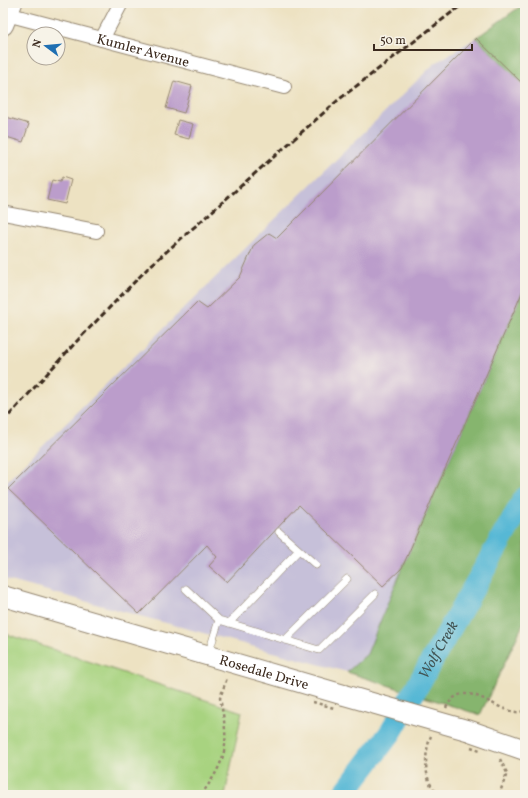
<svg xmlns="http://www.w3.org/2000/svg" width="528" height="798" viewBox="0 0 528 798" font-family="Vollkorn,serif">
<rect width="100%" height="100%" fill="#f7f3e8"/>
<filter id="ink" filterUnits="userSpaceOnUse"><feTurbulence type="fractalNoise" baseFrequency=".025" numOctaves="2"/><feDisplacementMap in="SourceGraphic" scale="8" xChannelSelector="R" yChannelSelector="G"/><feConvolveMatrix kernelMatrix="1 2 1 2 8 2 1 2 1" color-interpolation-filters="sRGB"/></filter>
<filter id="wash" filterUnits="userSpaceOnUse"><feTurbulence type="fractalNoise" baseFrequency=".012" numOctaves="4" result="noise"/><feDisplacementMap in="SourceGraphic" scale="16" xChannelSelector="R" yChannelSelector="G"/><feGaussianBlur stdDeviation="0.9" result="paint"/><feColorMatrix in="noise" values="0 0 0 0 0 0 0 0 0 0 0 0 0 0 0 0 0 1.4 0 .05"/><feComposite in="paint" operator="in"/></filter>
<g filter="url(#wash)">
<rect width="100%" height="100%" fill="#ede2c2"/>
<path fill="#c6c0d9" d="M476,38L525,86V286L402,568L367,654L347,672L3,579V485L434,64Z"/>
<path fill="#a8d380" stroke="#727e4f" d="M3,633L242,712L225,795H3Z"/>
<path fill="#86b56e" stroke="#607046" d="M525,3V86L476,38Z
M525,286V620L480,715L347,672L367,654L402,568Z"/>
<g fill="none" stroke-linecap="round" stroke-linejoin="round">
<path stroke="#56b8d5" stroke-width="23" id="s1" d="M343,795L391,732L525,498"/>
</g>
<g id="blocks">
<path fill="#bb9dcb" d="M476,38L525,86V286L402,568L383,586L299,505L227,582L209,566L217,557L207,545L139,614L8,489L197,302L207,309L240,277L254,245L269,233L277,238Z
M174,81L192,86L184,113L166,108Z
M3,116L29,124L23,142L3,136Z
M178,120L193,124L189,139L174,135Z
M62,177L71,180L65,204L47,200L52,180L60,182Z"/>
</g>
</g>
<g filter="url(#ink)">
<use href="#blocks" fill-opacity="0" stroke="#948670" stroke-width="1"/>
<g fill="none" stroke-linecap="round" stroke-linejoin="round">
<defs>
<path id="lane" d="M279,532L316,565
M186,589L219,620L208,655
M219,620L319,650L375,594
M229,623L299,550
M285,640L347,579"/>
<g id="street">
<path id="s2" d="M3,13L284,87"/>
<path d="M102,39L121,3"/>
<path d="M3,213L96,231"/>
</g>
<g id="secondary">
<path d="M3,25L12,3"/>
<path id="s3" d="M3,596L344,695"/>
<path d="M470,731L525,750"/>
</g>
</defs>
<use href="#lane" stroke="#948670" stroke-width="8"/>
<use href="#street" stroke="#948670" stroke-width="16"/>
<use href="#secondary" stroke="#948670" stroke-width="22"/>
<path stroke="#948670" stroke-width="2.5" stroke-dasharray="3 3" stroke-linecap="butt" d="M446,708C463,675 493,710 516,712C518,713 522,711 525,711
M431,736C424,751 422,788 442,795
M201,795C229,757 229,744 220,698L227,678H228
M499,795L507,773L500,759"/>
<use href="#lane" stroke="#fff" stroke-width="7"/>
<use href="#street" stroke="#fff" stroke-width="14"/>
<use href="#secondary" stroke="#fff" stroke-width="20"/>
<path stroke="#3b2a1e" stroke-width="3" stroke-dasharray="6 3" stroke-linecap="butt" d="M3,422L76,342L149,267L337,101L464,3"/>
<defs>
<path id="secondary-bridge" d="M344,695L470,731"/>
</defs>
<use href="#secondary-bridge" stroke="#948670" stroke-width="22" stroke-linecap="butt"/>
<path stroke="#948670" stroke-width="2.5" stroke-dasharray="3 3" stroke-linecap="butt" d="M313,702L334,708
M471,747L480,750"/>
<use href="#secondary-bridge" stroke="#fff" stroke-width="20"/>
</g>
</g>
<g text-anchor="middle" stroke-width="3" stroke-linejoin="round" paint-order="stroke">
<g font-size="14" fill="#3b2a1e" stroke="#f7f3e8">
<text dy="5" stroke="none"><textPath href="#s2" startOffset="145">Kumler Avenue</textPath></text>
<text dy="5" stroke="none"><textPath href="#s3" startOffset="272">Rosedale Drive</textPath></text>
</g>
<g font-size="15" font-style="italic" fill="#435555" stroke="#f7f3e8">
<text dy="5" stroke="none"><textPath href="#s1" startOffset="174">Wolf Creek</textPath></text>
</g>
</g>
<rect width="528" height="798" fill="none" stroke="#f7f3e8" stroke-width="16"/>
<g transform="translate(46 46) rotate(286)"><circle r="19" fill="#f7f3e8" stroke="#aca397"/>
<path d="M0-3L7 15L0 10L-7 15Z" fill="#1f6fb2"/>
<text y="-6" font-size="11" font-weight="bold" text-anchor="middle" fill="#3b2a1e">N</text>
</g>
<path d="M374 44v6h98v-6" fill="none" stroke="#3b2a1e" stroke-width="2"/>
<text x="380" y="44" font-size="12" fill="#3b2a1e" stroke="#f7f3e8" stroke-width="3" paint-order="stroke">50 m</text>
</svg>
